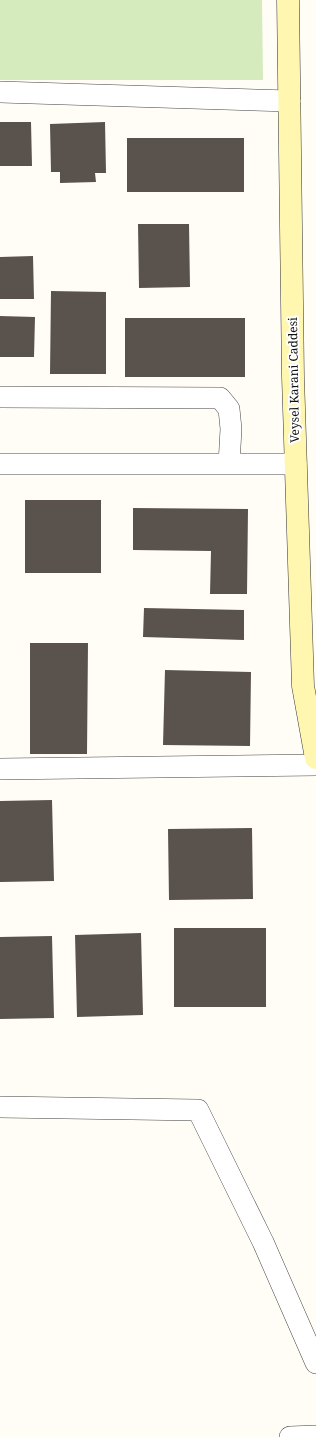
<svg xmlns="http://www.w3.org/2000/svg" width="316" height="1437" viewBox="0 0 316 1437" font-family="'Noto Serif',serif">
<rect width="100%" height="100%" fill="#fffdf5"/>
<path fill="#d5ebbd" d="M0,0H262L263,80H0Z"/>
<path fill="#5a524d" d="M0,122H31L32,166H0Z
M105,122L106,173H95L96,182L60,183V172H51L50,124Z
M127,138H244V192H127Z
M138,224H189L190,287L139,288Z
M33,256L34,299H0V257Z
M51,291L106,292V374H50Z
M0,316L35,317L34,357H0Z
M125,318H245V377H125Z
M25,500H101V573H25Z
M133,508L248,509L247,594H210L211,551L133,550Z
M144,608L244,610V640L143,637Z
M30,643H88L87,754H30Z
M165,670L251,672L250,746L163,745Z
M52,800L54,881L0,882V801Z
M252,828L253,899L169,900L168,829Z
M174,928H266V1007H174Z
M141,933L143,1015L77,1017L75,935Z
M52,936L54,1018L0,1019V937Z"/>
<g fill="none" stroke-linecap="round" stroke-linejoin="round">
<defs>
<path id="minor" d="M0,92L290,101
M0,397L220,398L229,409L231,429L229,464
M0,464H296
M0,769L316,765
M0,1107L198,1110L263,1242L316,1363
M290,1437L316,1436"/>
<path id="secondary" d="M288,0L293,377L303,686L316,758"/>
</defs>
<use href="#minor" stroke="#444" stroke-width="22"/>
<use href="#secondary" stroke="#333" stroke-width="23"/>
<use href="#minor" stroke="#fff" stroke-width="21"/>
<use href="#secondary" stroke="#fff6b0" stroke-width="22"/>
</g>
<g text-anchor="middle" stroke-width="4" stroke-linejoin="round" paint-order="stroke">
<g font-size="12" fill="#111" stroke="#fff">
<text transform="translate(294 380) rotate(-91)" y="4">Veysel Karani Caddesi</text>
</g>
</g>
</svg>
